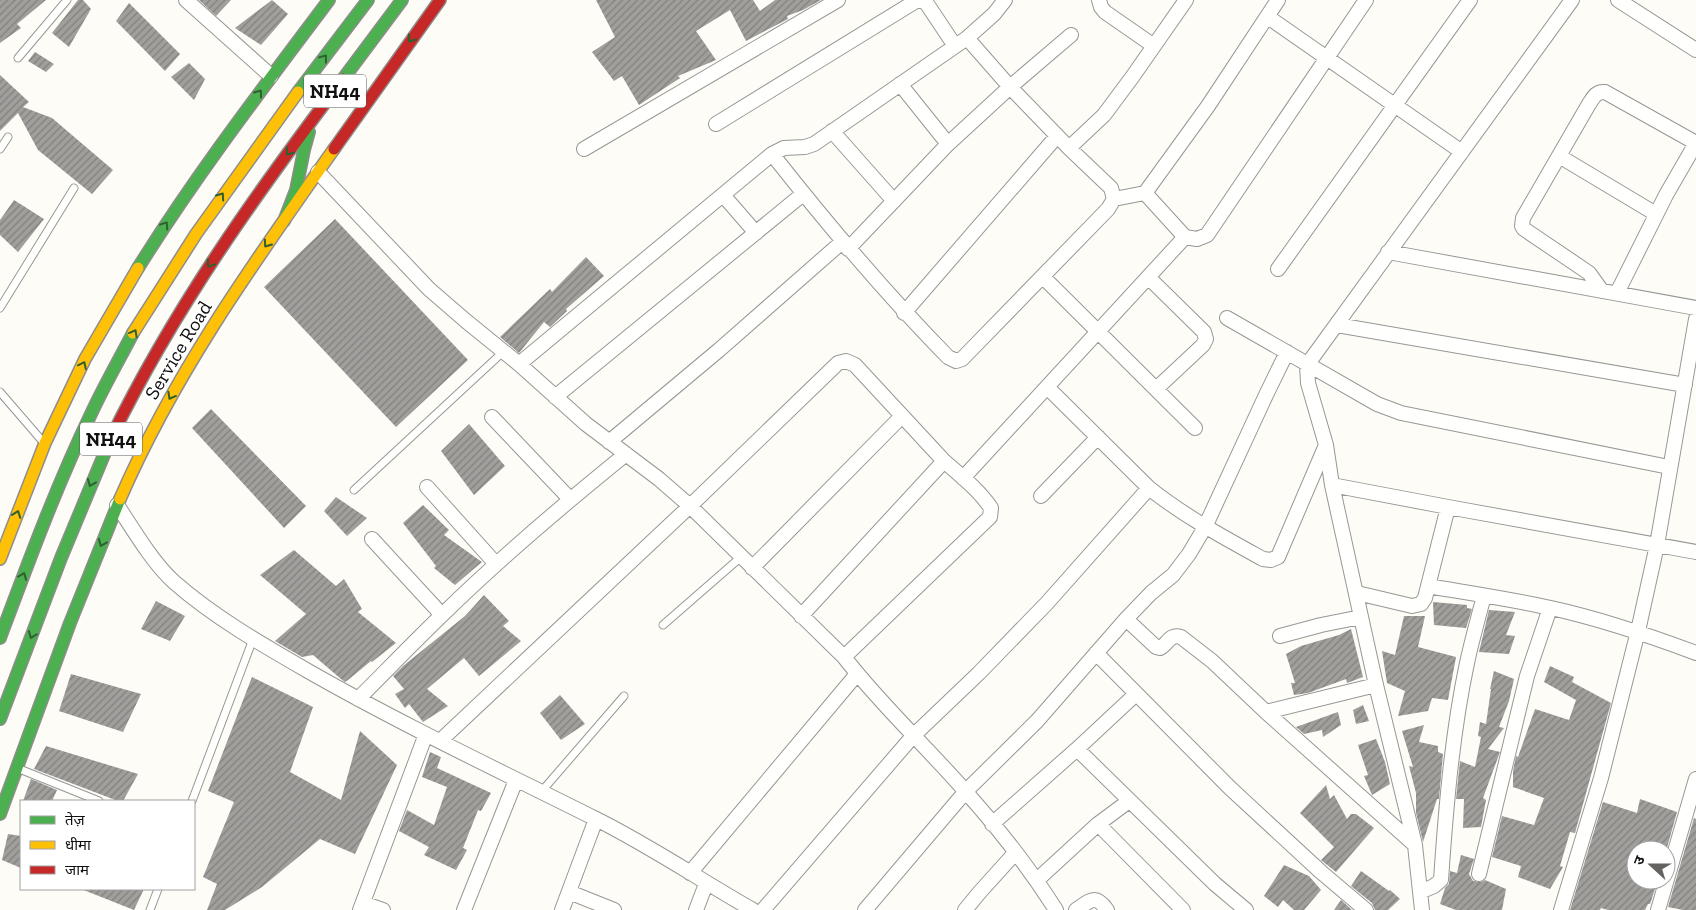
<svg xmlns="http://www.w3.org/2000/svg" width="1696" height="910" viewBox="0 0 1696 910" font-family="'Zilla Slab','Noto Sans Devanagari',serif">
<defs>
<pattern id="building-hatch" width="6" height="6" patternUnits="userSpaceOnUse" patternTransform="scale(1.25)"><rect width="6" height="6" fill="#a19f9c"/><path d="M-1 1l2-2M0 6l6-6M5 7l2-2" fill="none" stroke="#82807e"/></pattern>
</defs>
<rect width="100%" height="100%" fill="#fdfcf7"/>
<path fill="url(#building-hatch)" d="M0,0H46L17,24L21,28L0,43Z
M78,0H83L91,9L69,47L52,33Z
M199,0H231L216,16Z
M272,0L288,14L261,45L235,28Z
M596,0H753L760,11L775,0H821L803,10L787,16L788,19L746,41L730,10L696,31L716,60L678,76L680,78L639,105L622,76L614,81L592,52L615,37Z
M129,3L180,54L165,71L116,21Z
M35,52L54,64L46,72L28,61Z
M189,63L205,79L194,100L171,77Z
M0,75L29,102L23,107L52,118L113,170L92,194L38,150L18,113L0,131Z
M14,200L44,219L18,252L0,235V220Z
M335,219L468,360L396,427L264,287Z
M586,257L604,276L566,309L567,311L550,327L544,322L519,353L500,337L550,289L552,292Z
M211,409L306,506L284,528L192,428Z
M469,424L505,466L474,495L441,451Z
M336,497L367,518L347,536L324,511Z
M423,505L449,530L444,535L482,562L455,585L434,568L436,566L403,523Z
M294,550L336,586L344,579L362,609L358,612L396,643L372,662L371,661L348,680L345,682L341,679L313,655L302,657L275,641L306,614L260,575Z
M484,595L509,621L503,626L521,641L479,676L464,658L446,673L427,689L448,706L423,722L409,704L405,708L395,694L404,689L393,676L403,666L465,616Z
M156,601L185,616L170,641L141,629Z
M1433,602L1467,605V608L1472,609L1466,628L1434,625Z
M1489,610L1515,612L1506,635L1515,636L1509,654L1479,652Z
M1404,616H1425L1418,647L1456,657L1448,700L1432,698L1428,711L1398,716L1405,691L1387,683L1382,651L1395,655Z
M1351,629L1363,677L1347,683L1346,679L1308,693L1294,695L1291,683H1295L1286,654L1301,646L1339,635Z
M1550,666L1574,677L1572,682L1611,703L1575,833L1570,832L1560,866L1563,867L1550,889L1518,877L1521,866L1492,857L1502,816L1534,825L1544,798L1513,787V771L1516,756L1518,757L1535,709L1569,720L1576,700L1544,682Z
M1494,671L1514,679L1509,701L1499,727L1504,728L1488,749L1500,752L1483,798L1486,800L1481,827L1463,828L1464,799H1456L1460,761L1475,767L1481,737L1478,736L1480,722L1486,724L1491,689H1490Z
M71,674L141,694L123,732L59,711Z
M252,677L313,707L290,772L341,800L360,731L397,765L355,854L320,839L262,887L225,910H207L217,884L203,877L234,802L208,791Z
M560,695L585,724L561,740L540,713Z
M1363,705L1369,721L1356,724L1353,710Z
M1338,712L1341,725L1323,737L1322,730L1304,734L1296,727Z
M1424,725L1419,742L1438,746V752L1443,754L1439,799H1437L1423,842L1416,813V793L1409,766L1413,767L1402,731Z
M1376,739L1385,762L1390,784L1372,795L1364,776L1368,775L1358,745Z
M46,746L138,774L123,801H118L34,769Z
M430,752L441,757L437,768L491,793L481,811L478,810L463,848L467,850L456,870L424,855L429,847L399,831L407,810L434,825L447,787L422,777Z
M31,779L57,790L52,801H23Z
M1326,785L1330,799L1334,795L1347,819L1351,814H1356L1374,828L1336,872L1321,860L1334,847L1300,813Z
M1640,799L1677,812L1666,851L1636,850V880H1658L1650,904H1648L1645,910H1608L1601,908L1600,910H1570L1603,802L1637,813Z
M1694,818L1696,819V910H1683L1668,907Z
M8,834L21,836V868L2,860Z
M1461,855L1474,859L1469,874L1473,881L1481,882L1485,880L1506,889L1502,910H1456L1440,904L1445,888L1449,884L1450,871L1457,873Z
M1284,865L1309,876L1321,890L1304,910H1294L1283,900L1278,907L1264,896Z
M1361,871L1389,891L1390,890L1400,899L1388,910H1375L1372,903L1351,886Z
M81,889H144L134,910Z
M1341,900L1352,910H1334Z"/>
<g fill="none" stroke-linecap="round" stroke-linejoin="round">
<defs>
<path id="lane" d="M18,58L67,0
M0,149L8,137
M0,308L74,188
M0,392L44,443
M354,490L503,352
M663,625L741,557
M17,768L99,801
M541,792L624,696
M192,801L253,639
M150,910L158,889"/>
<path id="street" d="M186,0L271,76
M922,0L927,4L955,46
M1099,0L1101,7L1105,12L1154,46
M1618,0L1696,50
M1268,17L1462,152
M900,84L948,144
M716,124L916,1L922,0
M832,131L894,201
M1069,148L1104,115L1133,76L1186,0
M584,149L838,0
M772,154C828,225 885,293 948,357L956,361L962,359L1108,209L1114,199L1111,188L1069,148L1010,87L967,38
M1559,156L1656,214
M318,172L429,289L466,321L519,364L586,424L659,479L690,506L844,657C881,705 926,746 966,792C999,829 1030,869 1056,910
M1145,193L1185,237L1197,239L1207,235L1366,0
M723,195L756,233
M1114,199L1145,193L1208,106L1278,0
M848,249L948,144L1010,87L1071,35
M1388,252L1696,308
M1278,269L1470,0
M1043,277L1195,428
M1149,278L1204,332L1206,339L1203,345L1156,389
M1602,291L1589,273L1524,229L1522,226L1523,218L1589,104C1593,98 1596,91 1605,92L1696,143
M1617,293L1666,195L1696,143
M904,313L1057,136
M1227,318L1377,404L1401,413L1669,467
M1337,325L1685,385
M519,364L772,154L784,148L805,147L814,144L967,38L994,14L1005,0
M1047,387L1149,488
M555,397L803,194
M492,417L570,499
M609,442L719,350L842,242
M963,478L1185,237
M1332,485L1448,507L1696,552
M427,487L496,564
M1041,496L1098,437
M117,505C133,529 152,562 174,582C214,617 261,644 308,671C401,724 498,770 594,818C649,845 700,880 753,910
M372,539L442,615
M752,568L902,416
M1428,586C1469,593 1510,599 1551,608C1601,619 1648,635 1696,653
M1357,593L1412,606L1421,604L1425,598L1448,507
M801,616L944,461C960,475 979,490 991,508L990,517L844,657
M1126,619L1156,647L1160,648C1168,644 1170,633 1181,637L1212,661L1266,712L1415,845
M1280,636L1321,625L1361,617
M1096,653L1230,788L1321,872L1366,910
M358,699C386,671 414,642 442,615C500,558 563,505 626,454
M1266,712L1376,685
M440,741L690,506L838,363L846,361L855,365L944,461
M1077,749L1136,694
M992,824L1077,749L1215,884L1246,910
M1098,824L1183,910
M690,873L857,674
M1479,874L1527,676L1550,608
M1037,880L1098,824L1129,801
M569,892L614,910
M1420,892L1434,886L1441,880C1446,807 1452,734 1467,663C1472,640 1478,618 1484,596
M363,903L383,910
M360,910L426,734
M464,910L516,780
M562,910L596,819
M696,910L706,884
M763,910L913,736L979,673L1047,603L1149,488C1184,516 1223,537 1263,559L1271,560L1278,557L1326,445
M865,910L966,791L1037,721L1126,619L1151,593L1173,575L1189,554L1205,527L1266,395L1287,352
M965,910L979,893L1015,853
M1076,910C1090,901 1095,893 1107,910
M1422,910L1415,845L1376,685L1332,485L1326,445L1308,383L1307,365L1572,0
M1561,910L1601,778L1638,631L1657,545L1696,319
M1658,910L1696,779"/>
<path id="fast" d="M343,79L402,0
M298,92L368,0
M284,221L296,190L304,150L309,132
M138,268C196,175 263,88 329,0
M0,638C28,563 56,487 91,414C104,386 119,360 133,333
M0,719L61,558L111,438
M0,814L70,623L120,499"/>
<path id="slow" d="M133,333L196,234L298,92
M120,499C175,372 255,261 334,149
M0,559L45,443L85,359L138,268"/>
<path id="jam" d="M334,149L440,0
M111,438C175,307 256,194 343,79"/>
</defs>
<use href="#lane" stroke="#979795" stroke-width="9"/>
<use href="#street" stroke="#979795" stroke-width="16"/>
<use href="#fast" stroke="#8e8d8b" stroke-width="14"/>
<use href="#slow" stroke="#8e8d8b" stroke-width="14"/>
<use href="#jam" stroke="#8e8d8b" stroke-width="14"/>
<use href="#lane" stroke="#fffffe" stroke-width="7"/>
<use href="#street" stroke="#fffffe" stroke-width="14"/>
<use href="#fast" stroke="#4caf50" stroke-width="11"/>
<use href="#slow" stroke="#ffc107" stroke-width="11"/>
<use href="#jam" stroke="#c62828" stroke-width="11"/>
</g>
<defs><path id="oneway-chevron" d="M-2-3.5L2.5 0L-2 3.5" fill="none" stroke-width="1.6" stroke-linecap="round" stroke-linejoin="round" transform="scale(1.25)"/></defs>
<g stroke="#2e6030">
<use href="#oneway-chevron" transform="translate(411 39) rotate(125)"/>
<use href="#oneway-chevron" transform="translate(324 58) rotate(-53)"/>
<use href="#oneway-chevron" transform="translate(259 93) rotate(-54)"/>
<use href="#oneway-chevron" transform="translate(289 152) rotate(127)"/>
<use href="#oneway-chevron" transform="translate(221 196) rotate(-55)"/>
<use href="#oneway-chevron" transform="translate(165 225) rotate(-56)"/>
<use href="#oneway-chevron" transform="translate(267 244) rotate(125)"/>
<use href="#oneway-chevron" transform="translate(210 264) rotate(124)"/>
<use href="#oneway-chevron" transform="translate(134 333) rotate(-61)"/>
<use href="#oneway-chevron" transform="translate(83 365) rotate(-64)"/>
<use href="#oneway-chevron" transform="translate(171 396) rotate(119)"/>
<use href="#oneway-chevron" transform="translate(91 483) rotate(112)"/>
<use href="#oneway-chevron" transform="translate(17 514) rotate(-70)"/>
<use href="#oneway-chevron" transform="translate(102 543) rotate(112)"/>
<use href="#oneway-chevron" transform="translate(23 576) rotate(-69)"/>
<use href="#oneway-chevron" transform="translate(32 635) rotate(111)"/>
</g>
<g text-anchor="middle" stroke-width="5" stroke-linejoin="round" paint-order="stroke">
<g fill="#fff" stroke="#585858" stroke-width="1">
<rect x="304" y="74.5" width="62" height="33" rx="4"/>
<rect x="80" y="422.5" width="62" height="33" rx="4"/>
</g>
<g font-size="19" font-weight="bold" fill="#111">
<text x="335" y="98">NH44</text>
<text x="111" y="446">NH44</text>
</g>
<g font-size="20" fill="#111" stroke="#fff">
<text transform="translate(178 350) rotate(-59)" y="7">Service Road</text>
</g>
</g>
<rect x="20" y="800" width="175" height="90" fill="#ffffff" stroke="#a0a0a0"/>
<rect x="30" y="816" width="25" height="8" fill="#4caf50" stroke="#a0a0a0"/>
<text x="65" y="825" font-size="15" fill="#111111">तेज़</text>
<rect x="30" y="841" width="25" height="8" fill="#ffc107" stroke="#a0a0a0"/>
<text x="65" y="850" font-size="15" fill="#111111">धीमा</text>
<rect x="30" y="866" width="25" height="8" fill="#c62828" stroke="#a0a0a0"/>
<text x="65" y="875" font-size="15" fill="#111111">जाम</text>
<g transform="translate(1651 865) rotate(291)"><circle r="24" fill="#ffffff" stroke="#a0a0a0"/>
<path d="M0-4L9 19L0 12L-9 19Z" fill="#646362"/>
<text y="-8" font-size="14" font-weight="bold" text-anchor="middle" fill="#111111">उ</text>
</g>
</svg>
